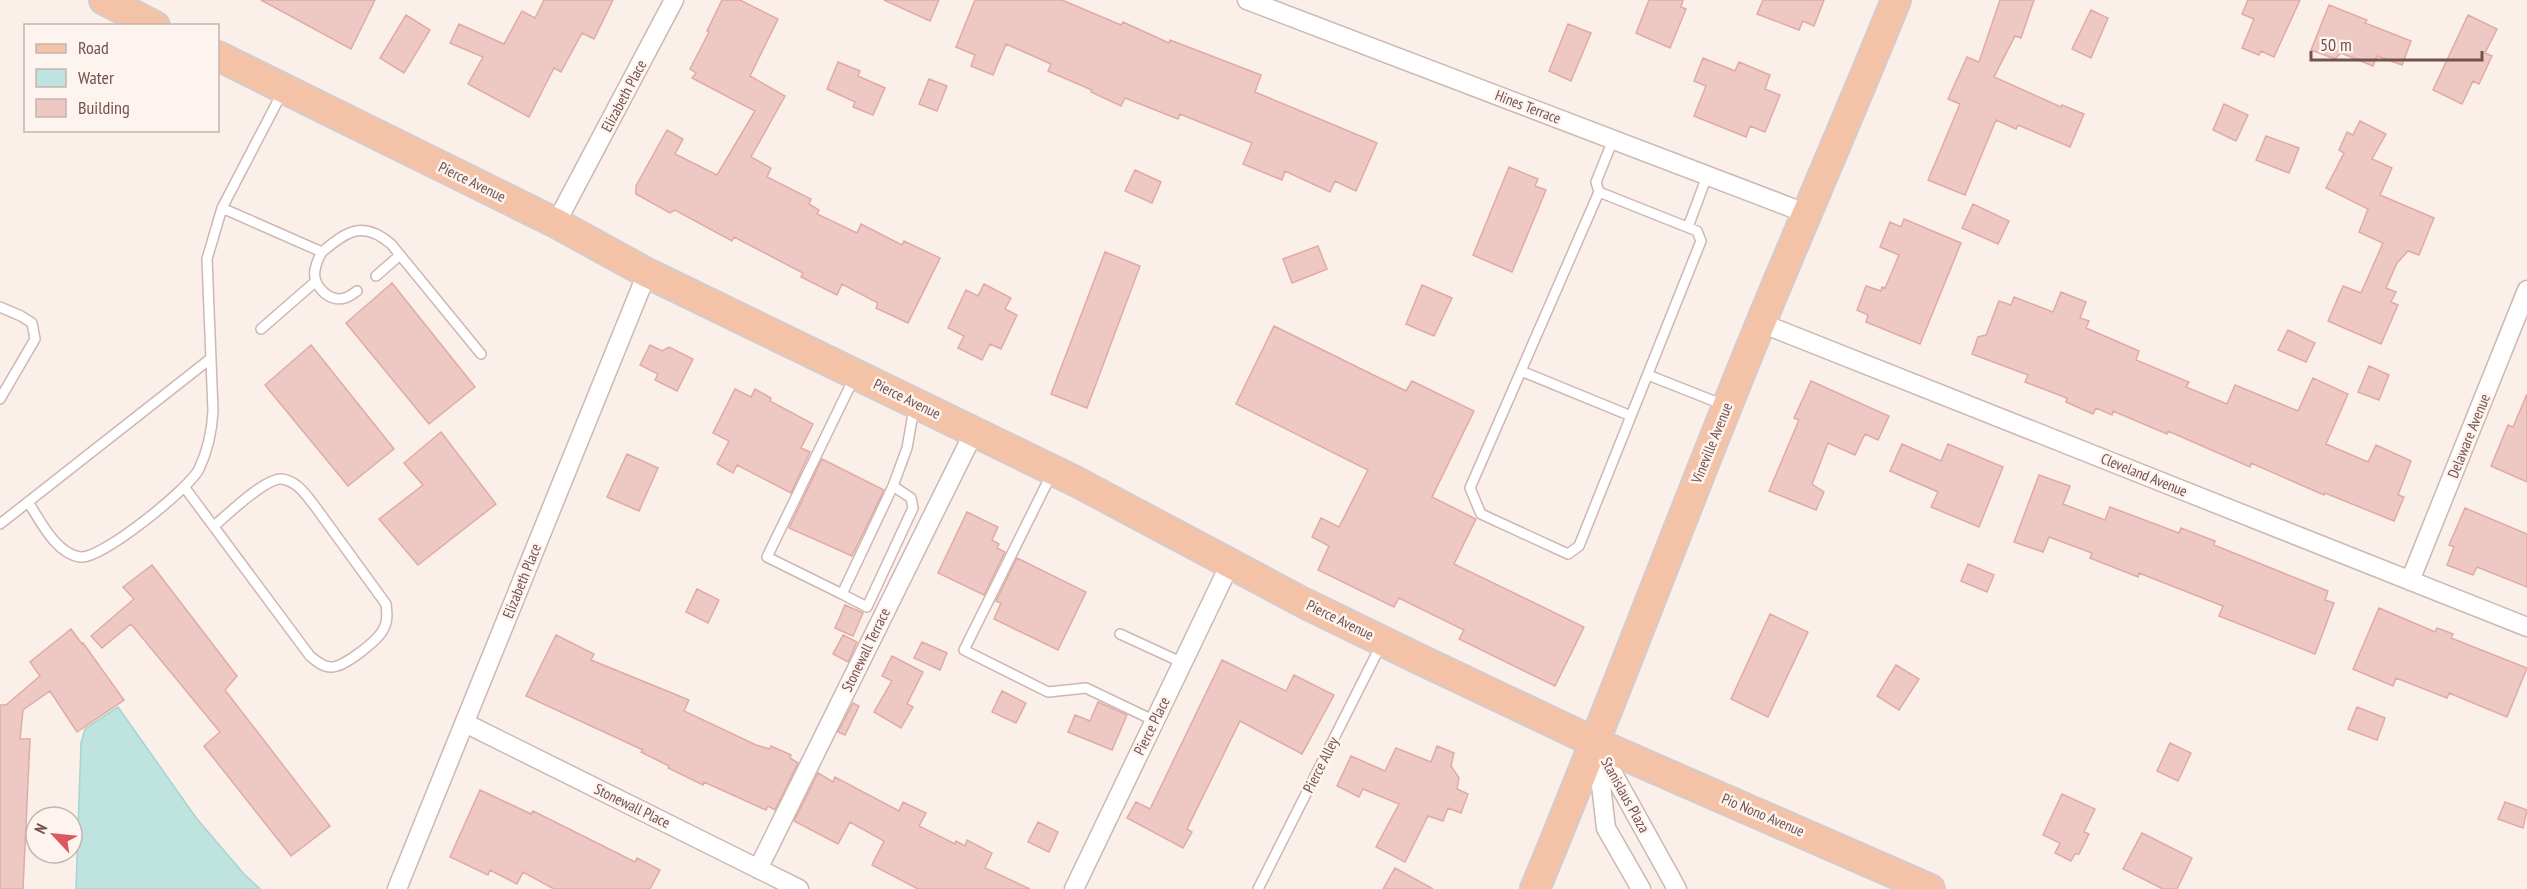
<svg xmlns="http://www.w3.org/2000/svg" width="2527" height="889" viewBox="0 0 2527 889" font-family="'PT Sans Narrow',sans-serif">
<rect width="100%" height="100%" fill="#fbefe9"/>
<path fill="#bfe3df" stroke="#a6d4cf" stroke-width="1.5" d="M118,707L197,819L244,874L260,889H76L81,743L85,729Z"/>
<path fill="#eec8c3" stroke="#e0aba4" stroke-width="1.5" d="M261,0H375L351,49Z
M544,0H613L594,39L582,33L561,72L554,68L529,117L468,84L483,57L450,43L459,24L504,44L522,11L535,18Z
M722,0H740L778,19L750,76L785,96L751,157L771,168L767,177L811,199L809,204L819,210L817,214L857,233L861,224L902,245L904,241L940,258L908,323L876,308L878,303L842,284L837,295L801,277L803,273L734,237L732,241L675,210L670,213L636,194V186L667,130L683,139L675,154L717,175L755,111L692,78L696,73L690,69L709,32L707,31Z
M884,0H939L930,21Z
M975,0H1062L1121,25L1123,22L1169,43L1170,40L1261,75L1255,92L1377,143L1356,191L1335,181L1330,192L1285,171L1282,180L1243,164L1252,143L1180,114L1178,119L1125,98L1121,106L1091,92L1092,90L1048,71L1051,64L1006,44L993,75L971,66L975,55L956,47Z
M1649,0H1683L1681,7L1686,9L1670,48L1636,33Z
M1763,0H1824L1814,26L1803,21L1799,30L1757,14Z
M2000,0H2034L2021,38L2015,36L1994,77L2061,107L2062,105L2084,114L2070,147L2018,125L2016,129L1996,120L1965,195L1928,180L1960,104L1948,99L1967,57L1979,62Z
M2248,0H2300L2274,57L2261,51L2259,55L2242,48L2254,19L2242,14Z
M2329,5L2367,20L2365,23L2411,41L2402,65L2377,56L2373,66L2341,53L2335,59L2311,50Z
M2091,10L2108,18L2091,58L2072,49Z
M406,15L430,30L404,73L380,58Z
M2468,15L2497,29L2485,53L2492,56L2479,84L2473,81L2462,104L2433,90Z
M1568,24L1591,33L1571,81L1549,71Z
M1703,58L1735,71L1739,62L1770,75L1765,89L1780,95L1765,132L1750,126L1746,137L1694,116L1706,86L1694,81Z
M838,62L860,71L858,76L885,88L873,115L853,107L855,102L827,89Z
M929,79L947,86L937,111L919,104Z
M2224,104L2248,115L2236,141L2213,130Z
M2360,121L2386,134L2372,159L2392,168L2380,195L2434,218L2419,255L2408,251L2397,263L2386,288L2396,292L2391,302L2398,305L2381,344L2328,321L2343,286L2361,293L2383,243L2359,232L2368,209L2326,188L2344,153L2339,150L2347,132L2353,135Z
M2266,136L2299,148L2289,173L2256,160Z
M1509,167L1538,179L1535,186L1546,190L1512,272L1473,255Z
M1135,170L1161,182L1152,203L1125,191Z
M1973,204L2009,221L1998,244L1962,228Z
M1904,219L1961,243L1920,344L1866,322L1868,315L1857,310L1866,286L1881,291L1882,287L1885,288L1899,255L1880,247L1890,222L1901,227Z
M1318,246L1327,269L1292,283L1283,259Z
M1105,252L1140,266L1087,408L1051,394Z
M392,283L475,387L429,424L346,323Z
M984,284L1011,298L1005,309L1017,315L1001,349L990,344L982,360L958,348L964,336L948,328L966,290L978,296Z
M1422,285L1452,298L1434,336L1406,324Z
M2061,292L2086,302L2080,318L2089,321L2086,328L2139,351L2136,360L2189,382L2186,387L2227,404L2235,385L2298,411L2313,378L2348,394L2326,444L2368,462L2376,445L2411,461L2398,495L2404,497L2394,521L2325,493L2324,495L2251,463L2250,467L2168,431L2167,434L2113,411L2112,415L2096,408L2093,414L2066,402L2067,398L2025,382L2028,375L1972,354L1978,337L1986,335L1999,301L2011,305L2014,297L2053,312Z
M1274,326L1406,391L1412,381L1474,411L1432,497L1476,519L1454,564L1584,627L1555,686L1459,639L1464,630L1399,598L1394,607L1318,570L1329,546L1312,537L1321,518L1339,527L1368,470L1236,404Z
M2288,330L2315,343L2306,362L2278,350Z
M311,345L394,449L348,486L265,385Z
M650,345L662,351L669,347L693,359L677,391L655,380L658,374L640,365Z
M2369,366L2389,375L2379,400L2358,392Z
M1811,381L1889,416L1878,440L1865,434L1855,455L1828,443L1812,484L1824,492L1816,510L1769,491L1799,420L1794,418Z
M735,389L751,397L755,389L771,398L770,401L813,424L801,448L810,452L791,493L737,465L733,473L717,464L729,441L713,433Z
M2527,394V482L2491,466L2508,425L2513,427Z
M441,432L496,504L418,565L379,519L423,485L404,463Z
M1902,444L1941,461L1948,444L2003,467L1979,527L1931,507L1938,492L1890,471Z
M627,454L658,468L639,511L607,497Z
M822,459L884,490L852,556L789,528Z
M2039,475L2070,486L2063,504L2105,520L2110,507L2179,533L2181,528L2215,541L2214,545L2328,591L2325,600L2334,603L2315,654L2219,616L2223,606L2139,573L2138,577L2090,558L2092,553L2049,537L2043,552L2014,542Z
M2465,508L2527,534V587L2477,567L2473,575L2447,565L2454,547L2449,545Z
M967,512L998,527L992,540L999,544L997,548L1005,552L984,595L938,573Z
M1017,558L1086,592L1058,650L994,619L1001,603L996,601Z
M1968,564L1994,575L1987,592L1961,581Z
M152,565L237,676L225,690L330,826L291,856L204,746L220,732L131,624L102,648L91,636L134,599L123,587Z
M697,589L719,600L708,623L686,612Z
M845,605L863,613L853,636L835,628Z
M2379,608L2435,632L2437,628L2453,634L2451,638L2527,668L2507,717L2449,693L2447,698L2396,678L2393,686L2353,669Z
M1770,614L1808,632L1768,717L1731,699Z
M71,629L82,644L83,643L124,700L77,732L50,691L23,710L20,739H30L23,889H0V705H6L40,676L30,662Z
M556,635L594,654L591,660L689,700L684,711L756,745L770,749L771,746L791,755L790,758L798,763L775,810L768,806L766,810L704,782L703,785L668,768L669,766L641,752L643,750L526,696Z
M843,635L857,642L848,662L833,654Z
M922,642L947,653L940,670L914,658Z
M892,656L923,672L907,704L913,707L901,728L874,712L892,681L882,676Z
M1222,660L1286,691L1294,675L1334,695L1302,754L1240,721L1187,829L1192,832L1183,848L1127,818L1136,802L1150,809Z
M1896,665L1919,679L1899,710L1877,696Z
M1002,691L1026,703L1016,723L992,712Z
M1098,702L1127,715L1112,750L1068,732L1075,715L1090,721Z
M853,703L859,706L845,735L838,732Z
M2357,707L2385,718L2377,740L2348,729Z
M2170,743L2191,753L2178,781L2157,771Z
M1437,746L1454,753L1451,766L1459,778L1457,789L1468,794L1461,813L1448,808L1443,821L1428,816L1405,862L1376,847L1399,804L1363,789L1359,797L1337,786L1351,756L1385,771L1396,748L1431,762Z
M818,773L833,782L835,777L899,811L903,802L926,813L919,826L955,844L956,841L965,846L967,840L992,853L985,868L1030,889H918L872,865L884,841L850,822L838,844L794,821Z
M480,790L531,814L533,811L635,862L637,858L660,870L650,889H554L523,872L517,884L490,870L488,875L450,857Z
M2062,794L2095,809L2084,832L2089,834L2079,854H2075L2071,861L2055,853L2060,843L2043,835Z
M2505,802L2527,810L2523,828L2498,819Z
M1038,822L1058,832L1049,852L1028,842Z
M2142,833L2192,858L2177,889H2163L2123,869Z
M1395,868L1433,889H1383Z"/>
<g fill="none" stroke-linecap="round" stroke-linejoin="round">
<defs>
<path id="lane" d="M1599,192L1697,231L1701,241L1579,546L1568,554L1481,514L1470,488L1599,192L1596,182L1613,140
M222,208L322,252C347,231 363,220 391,244L481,354
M1688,227L1707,176
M322,252C319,257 316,264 315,270C312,285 329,303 345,298C349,297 354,293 357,291
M376,276L400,255
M0,307L21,316L32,323L35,339L0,399
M261,329L315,282
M1521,371L1631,416
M1648,375L1724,405
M854,378L767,557L842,594L893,486L907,448L914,408
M1052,473L964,650L1048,692L1086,688L1155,721
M185,488L310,656C316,661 323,667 331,667C343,668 379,640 384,628C388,621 387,612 386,604L314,505C306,495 297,481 282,479C266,477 227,515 214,526
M28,502C40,520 56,554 80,557C101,560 190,488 199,469C208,450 212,431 213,411L207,259L222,208L283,91
M0,524L210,359
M842,594L867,607L913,508L911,498L893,486
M1120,634L1183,663
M1258,889L1382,643"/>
<path id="street" d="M1247,0L1808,214
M556,223L674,0
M1761,323L2527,627
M2410,581L2527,290
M465,723L799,889
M1596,743L1677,889
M1597,751L1606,828L1641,889
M758,869L974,432
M397,889L647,273
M1074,889L1230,564"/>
<path id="primary" d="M104,0L155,26
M218,56L556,223L647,273L1077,482L1304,603L1419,659L1596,743L1930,889
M1535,889C1613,702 1683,512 1760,325C1805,216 1852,109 1896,0"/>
</defs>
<use href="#lane" stroke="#ceb7b2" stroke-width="12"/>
<use href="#street" stroke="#ceb7b2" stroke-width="21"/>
<use href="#primary" stroke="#d5cbca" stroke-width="32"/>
<use href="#lane" stroke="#fff" stroke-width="9"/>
<use href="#street" stroke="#fff" stroke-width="18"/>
<use href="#primary" stroke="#f4c2a7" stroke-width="28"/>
</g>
<g text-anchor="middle" stroke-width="5" stroke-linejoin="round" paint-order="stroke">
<g font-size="15" fill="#73524e" stroke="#fef4ef">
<text transform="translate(624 96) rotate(-62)" y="5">Elizabeth Place</text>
<text transform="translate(1528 107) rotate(21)" y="5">Hines Terrace</text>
<text transform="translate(472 182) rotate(26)" y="5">Pierce Avenue</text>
<text transform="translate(907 399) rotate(26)" y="5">Pierce Avenue</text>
<text transform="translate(2469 436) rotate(-68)" y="5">Delaware Avenue</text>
<text transform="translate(1712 443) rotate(-68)" y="5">Vineville Avenue</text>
<text transform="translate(2144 475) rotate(22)" y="5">Cleveland Avenue</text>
<text transform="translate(522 581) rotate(-68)" y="5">Elizabeth Place</text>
<text transform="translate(1340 620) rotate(26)" y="5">Pierce Avenue</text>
<text transform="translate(866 650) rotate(-64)" y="5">Stonewall Terrace</text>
<text transform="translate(1152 726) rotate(-64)" y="5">Pierce Place</text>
<text transform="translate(1321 765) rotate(-63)" y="5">Pierce Alley</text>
<text transform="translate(1625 795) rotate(61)" y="5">Stanislaus Plaza</text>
<text transform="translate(632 806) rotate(26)" y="5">Stonewall Place</text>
<text transform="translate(1763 815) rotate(23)" y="5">Pio Nono Avenue</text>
</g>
</g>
<rect x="24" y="24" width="195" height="108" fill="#fef4ef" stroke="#c6b3af" stroke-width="1.5"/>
<rect x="36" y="44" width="30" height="9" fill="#f4c2a7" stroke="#c6b3af" stroke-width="1.5"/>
<text x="78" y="54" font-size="18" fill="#73524e">Road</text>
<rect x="36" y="69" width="30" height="18" fill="#bfe3df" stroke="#c6b3af" stroke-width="1.5"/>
<text x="78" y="84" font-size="18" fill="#73524e">Water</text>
<rect x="36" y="99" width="30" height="18" fill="#eec8c3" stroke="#c6b3af" stroke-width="1.5"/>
<text x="78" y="114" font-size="18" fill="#73524e">Building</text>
<g transform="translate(54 835) rotate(296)"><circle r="28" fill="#fef4ef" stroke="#c6b3af" stroke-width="1.5"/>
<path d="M0-4.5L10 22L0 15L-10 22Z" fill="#db585e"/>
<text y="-9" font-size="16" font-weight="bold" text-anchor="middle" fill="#73524e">N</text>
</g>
<path d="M2311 51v9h171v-9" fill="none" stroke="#73524e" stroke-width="3"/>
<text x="2320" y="51" font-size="18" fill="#73524e" stroke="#fef4ef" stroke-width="4.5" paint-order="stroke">50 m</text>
</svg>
